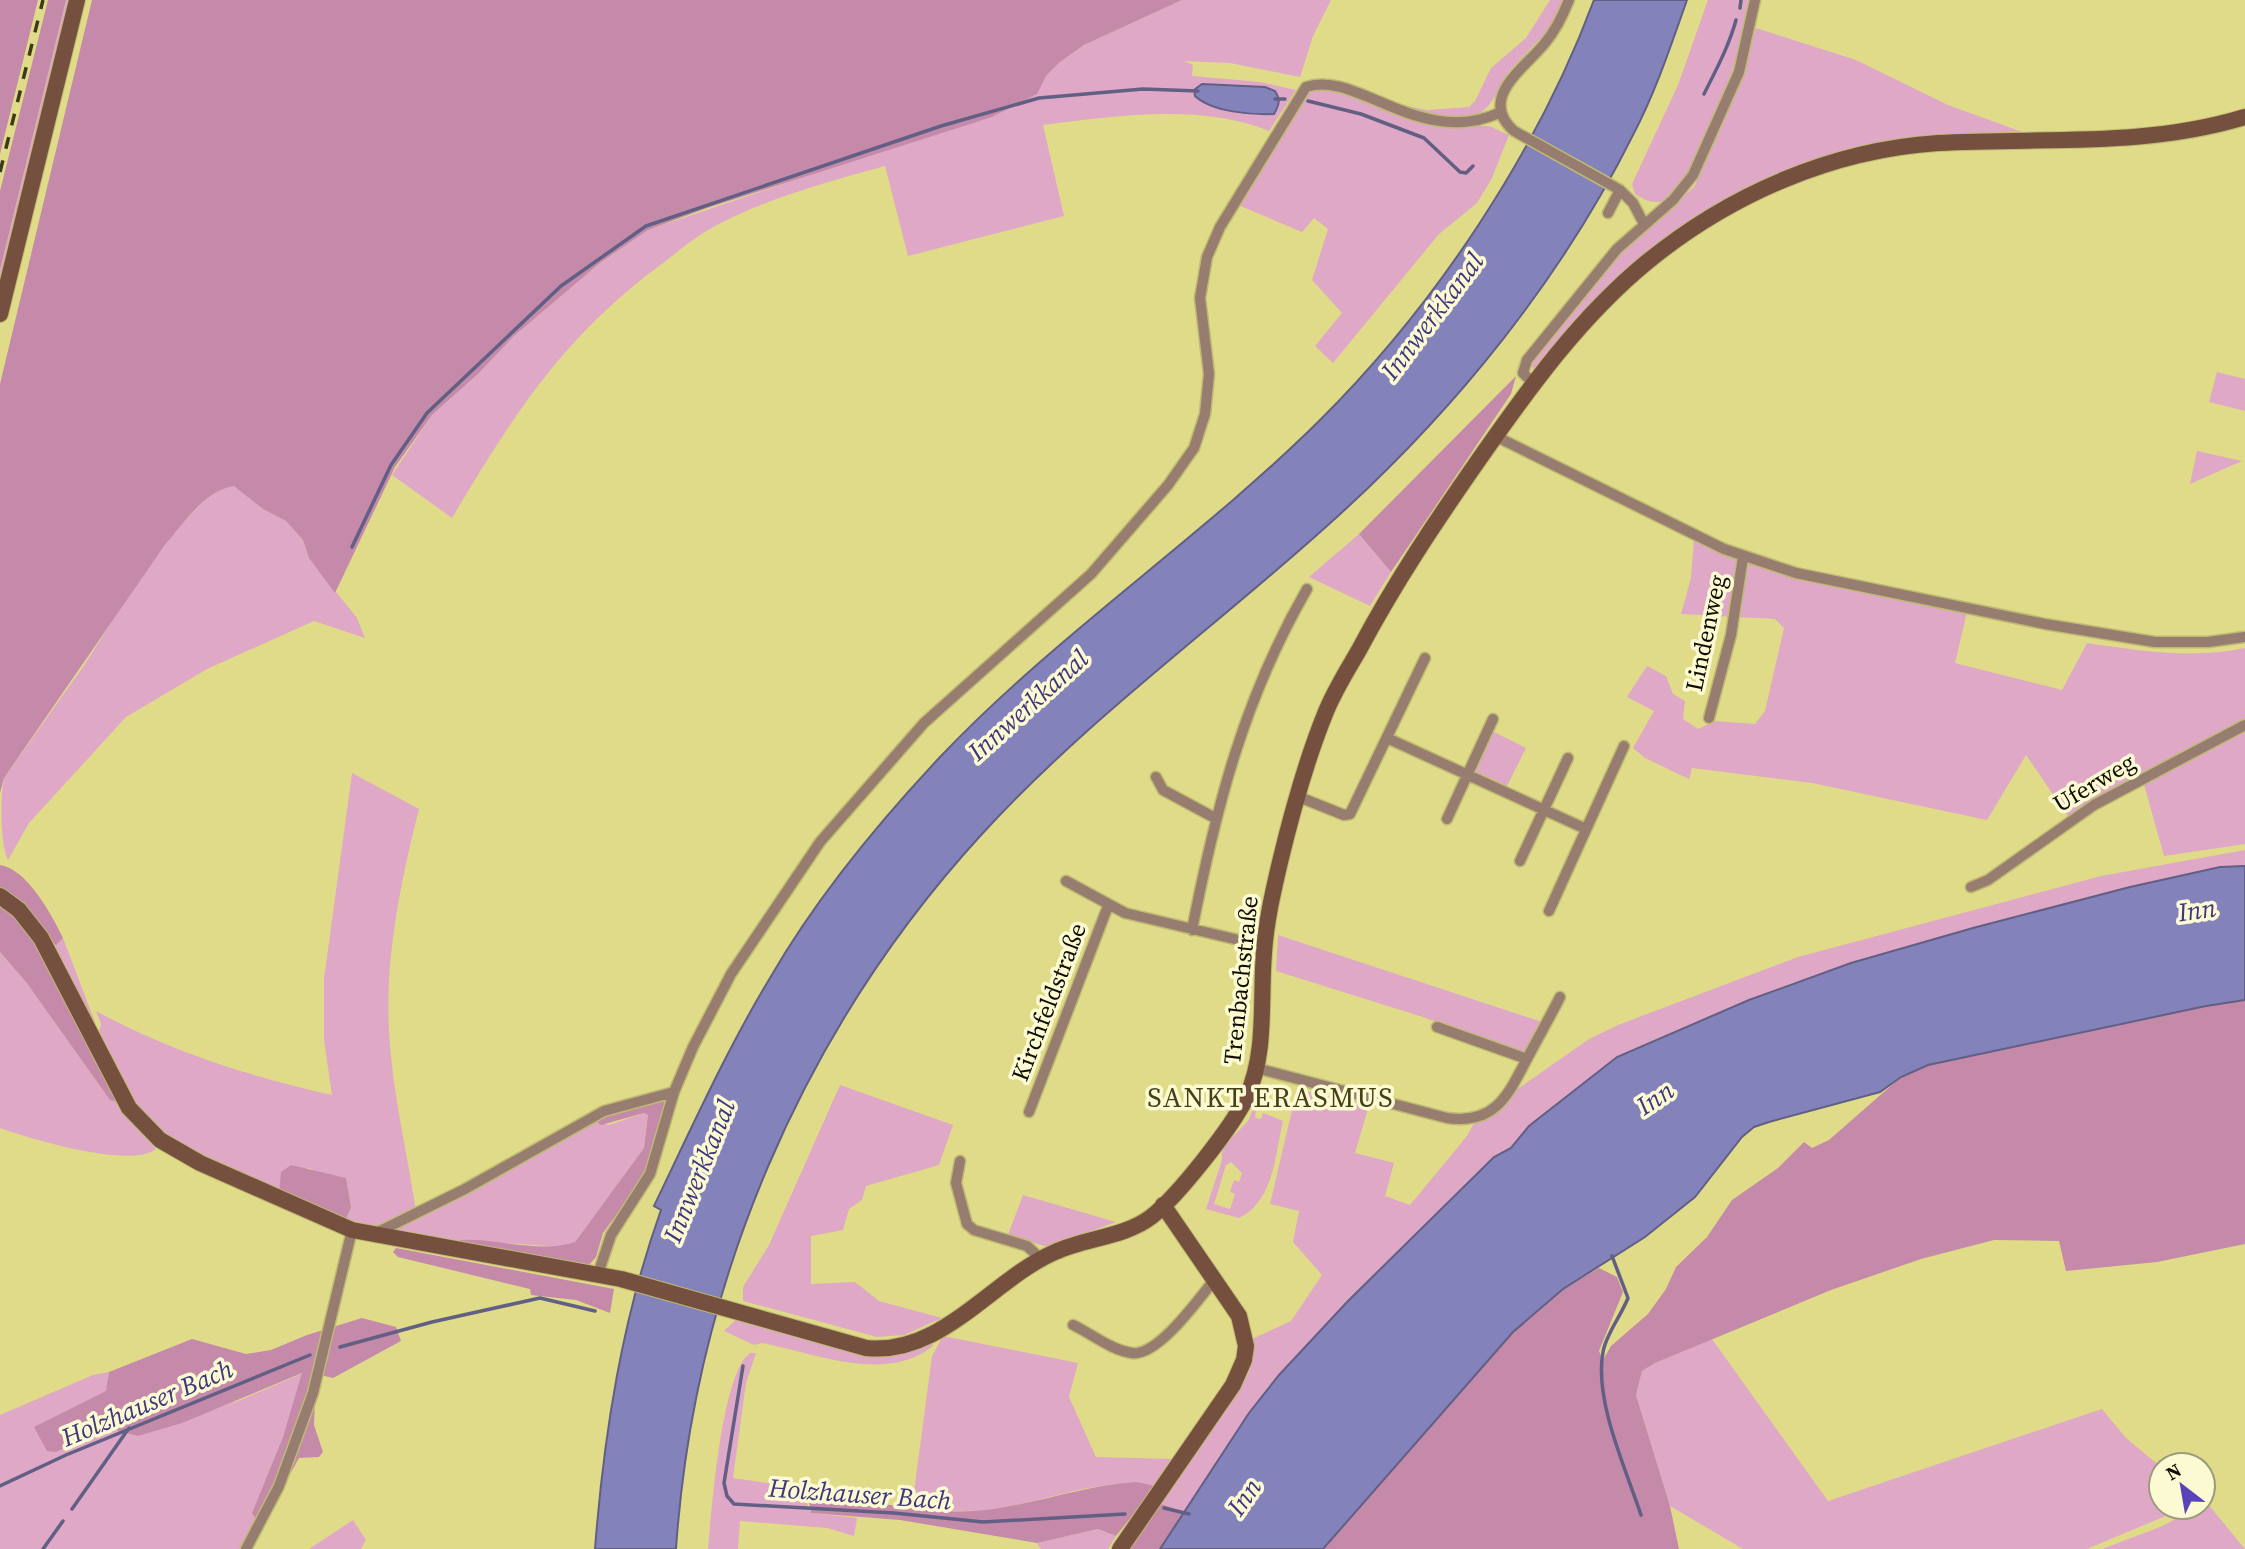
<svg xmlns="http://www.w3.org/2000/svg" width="2245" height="1549" viewBox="0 0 2245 1549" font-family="'Source Serif 4',serif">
<rect width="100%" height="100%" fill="#e0db88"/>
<path fill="#dfa8c6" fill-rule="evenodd" d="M66,0H71L0,287V270Z
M1182,0H1331L1313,36L1300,77L1230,63L1184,61L1193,65L1192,76L1260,82L1296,90L1269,131C1201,103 1114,116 1043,125L1064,216L908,256L885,166C828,182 767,198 715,226C698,235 682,248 667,260C565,334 515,412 452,518L392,475L432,415L479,373L514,336L600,263L648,230L913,140L992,117L1036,94L1046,76L1060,62L1084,45ZM1202,84L1265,87L1275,91L1280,99L1260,115L1216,107L1196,96L1194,90Z
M1550,0H1564C1550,35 1535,42 1512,68C1501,80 1498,94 1489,105C1465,134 1420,112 1392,103L1427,110L1469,107L1475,101L1491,68L1526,38Z
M1708,0H1750C1743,42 1704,182 1665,200C1655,205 1644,200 1635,194L1632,184L1678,85Z
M1756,28L1856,60L1948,105L2036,137L1933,138L1727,201L1534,370L1531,365L1535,358L1611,263L1694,187L1728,112Z
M1322,88L1456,126H1489L1509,135L1492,178L1477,203L1439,234L1333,363L1315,346L1342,313L1312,280L1328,229L1314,218L1302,232L1238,205L1305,95Z
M2217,372L2245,379V411L2209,402Z
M2197,451L2242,461L2190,484Z
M234,485L263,509L286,521L303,540L309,558L357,618L365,638L314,621L207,669L126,717L29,823L8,860C0,843 0,799 4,778C31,740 58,702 85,664C113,622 186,493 234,485Z
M1359,534L1391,572L1370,606L1309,577Z
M1694,538L1769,570L1967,612L1955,663L2062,690L2087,643C2140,651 2192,659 2245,648V722L2069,818L2026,755L1987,820L1812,783L1692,768L1689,779L1645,758L1633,748L1654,711L1627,697L1647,666L1666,676L1673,694L1685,701L1683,719L1698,729L1714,721L1755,724L1765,711L1784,628L1775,619L1681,614L1691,578Z
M2245,728V844L2164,856L2143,781Z
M1490,730L1526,748L1507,786L1472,770Z
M352,773L419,809C401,880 385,957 389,1031C392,1091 407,1151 416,1211L376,1227L346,1219L351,1207L346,1178L327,1176L308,1168L279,1193L186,1151L144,1121L97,1040L101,1024L96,1011C171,1052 249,1076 332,1095L324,1040V979Z
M2245,850V866L2220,867L2130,887L1932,940L1851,963L1749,1000L1617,1057L1529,1126L1511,1148L1494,1157L1348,1301L1279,1375L1249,1413L1185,1512L1158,1503L1248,1374L1254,1338L1291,1321L1322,1275L1293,1242L1299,1211L1270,1204L1297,1089L1369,1105L1355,1153L1394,1163L1385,1196L1410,1205L1467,1136L1473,1125L1493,1113L1519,1088L1589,1039L1618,1025L1798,957L2101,876Z
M1278,935L1542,1022L1526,1057L1426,1018L1276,971Z
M63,938L95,1022V1028L50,943L56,945Z
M0,952L26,982L110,1100L118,1102L154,1143L155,1150C127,1168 31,1139 0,1128Z
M840,1085L953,1125L939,1165L866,1186L862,1200L849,1209L843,1230L811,1236V1284L855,1282L879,1301L942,1318L904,1335L877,1337L743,1301V1287L769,1245Z
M1253,1109L1256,1111L1255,1118L1261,1119L1263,1113L1283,1121C1275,1155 1274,1201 1239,1218L1206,1209L1222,1160V1148L1248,1121ZM1231,1162L1242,1173L1239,1182L1234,1180L1230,1192L1235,1194L1230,1209L1214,1204L1226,1165Z
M644,1113L648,1115L644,1148L575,1242L561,1247L503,1243L457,1244L385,1231L594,1120L609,1125Z
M1023,1195L1116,1222L1048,1247L1008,1235Z
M739,1317L852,1349L932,1340L933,1346C886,1384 814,1353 762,1343L754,1345L724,1331Z
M943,1336L1078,1363L1069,1397L1096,1457L1174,1459L1156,1486C1100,1476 1047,1502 992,1509C965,1513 939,1510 912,1507L932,1356Z
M1712,1339L1828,1501L2102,1409L2126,1438L2161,1467V1507H2187L2087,1549H1743L1670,1506L1636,1395L1642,1371L1655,1363Z
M750,1353H756L746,1383L733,1478L807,1489V1504L811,1513L857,1518L854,1536L827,1528L740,1521L738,1549H708C712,1510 721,1374 750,1353Z
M109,1372L107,1391L35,1427L56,1452L107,1428L138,1436L243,1399L303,1373L283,1437L252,1513L257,1521L240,1549H0V1415L93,1375Z
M2207,1503L2245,1549H2102L2160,1527Z
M353,1520L366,1540L361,1549H309Z
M1098,1529L1116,1536L1108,1549H1041L1037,1543Z"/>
<path fill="#c589aa" d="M0,0H38L0,154Z
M48,0H66L0,270V191Z
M92,0H1182L1084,45L1060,62L1046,76L1037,94L992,117L707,208L648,230L600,263L514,336L479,373L432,415L395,467L335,593L309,558L303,540L286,521L263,509L234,486C205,490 182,525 164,546L4,778L0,793V384Z
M1516,376L1511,394L1391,572L1359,534Z
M0,865C27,869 52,915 63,938L56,945L50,943L26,906L0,890Z
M0,904L30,932L118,1102L110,1100L26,982L0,952Z
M2245,1000V1244L2157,1262L2066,1271L2059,1241L1994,1240L1921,1259L1831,1290L1655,1363L1642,1371L1636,1395L1670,1506L1679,1549H1323L1513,1332L1563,1289L1599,1268L1617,1277L1623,1292L1599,1351L1603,1360L1611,1346L1648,1314L1666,1289L1676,1267L1707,1237L1732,1200L1778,1168L1804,1142L1812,1148L1829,1140L1901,1077L1928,1065L2206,1006Z
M663,1100L666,1108L647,1173L603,1233L596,1257L589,1265L581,1266L457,1244L461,1240C497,1238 541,1254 575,1242L644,1148L648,1115L644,1113L601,1125L594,1120L626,1107Z
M291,1165L346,1178L351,1207L346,1219L279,1193L281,1172Z
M396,1248L614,1289L610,1313L576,1300L531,1295L530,1289L398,1257L393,1252Z
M362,1318L396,1327L401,1341L333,1378L316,1374L314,1425L323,1452L319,1457L299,1458L278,1496L257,1521L252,1513L283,1437L302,1373L182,1423L138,1436L107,1428L56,1452L47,1451L34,1427L106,1391L109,1372L192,1339L246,1354L271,1350L307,1335Z
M1136,1482L1156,1486L1116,1536L1098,1529L1037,1543L900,1520L811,1513L807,1489C867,1500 932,1518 993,1509C1042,1502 1087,1485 1136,1482Z
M1158,1503L1185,1512L1160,1549H1126Z"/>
<path fill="#8482bb" stroke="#615f83" stroke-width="2" d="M1594,0H1687C1671,45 1656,91 1634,133C1562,278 1457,408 1338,516C1221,623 1089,717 982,834C802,1030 694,1285 676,1549H595C604,1433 622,1319 661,1210L654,1206C691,1129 726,1051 770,978C816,898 878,823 941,756C1057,634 1200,539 1319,421C1435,306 1537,153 1594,0Z
M1202,84L1265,87L1275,91C1281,100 1279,105 1274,114C1252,115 1212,112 1195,96L1194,90Z
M2245,866V1000L2206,1006L1928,1065L1901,1077L1880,1092L1769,1122L1754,1127L1742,1137L1695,1197L1645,1237L1563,1289L1513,1332L1323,1549H1160L1249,1413L1279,1375L1348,1301L1494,1157L1511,1148L1529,1126L1617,1057L1749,1000L1851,963L1973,928L2130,887L2220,867Z"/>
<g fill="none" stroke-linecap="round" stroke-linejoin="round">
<path stroke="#615f83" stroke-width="3.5" d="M1740,8L1741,0
M1704,94C1716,70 1729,46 1736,20
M1275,99H1285
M1308,101L1361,114L1424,138L1460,172L1466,173L1473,166
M352,547L391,465L427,413L561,286L646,226L941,126L1039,98L1143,89L1198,91
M1612,1256L1628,1298C1621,1316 1606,1334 1603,1352C1594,1401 1626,1469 1641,1515
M340,1347L432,1322L540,1298L595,1311
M743,1366L724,1483L727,1496L734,1504L894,1513L983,1522L1125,1514
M0,1486L66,1455L310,1355
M1164,1508L1189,1514
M72,1509L129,1428
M43,1549L63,1521"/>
<defs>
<path id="street" d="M1569,0C1563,15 1556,30 1545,43C1525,68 1477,98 1514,131L1620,190L1633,203L1644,224
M1608,213L1620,190
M1533,383L1523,373L1527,360L1617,249L1673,200L1693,175L1739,72L1755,0
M1495,436L1724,549L1796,573L2045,624L2155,642H2208L2245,637
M1709,718L1731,635L1743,557
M1387,738L1586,829
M1156,777L1163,790L1215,818
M1299,797L1344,815L1350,814L1425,658
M1447,819L1493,719
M1520,861L1568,758
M1066,881L1125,913L1264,946
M1971,887L1988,880L2094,805L2245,725
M1549,911L1624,746
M1192,930C1216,807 1244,698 1307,589
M1437,1027L1527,1059
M1256,1068L1447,1118C1498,1125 1509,1092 1529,1055C1539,1036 1550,1017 1560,997
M1029,1112L1108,906
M960,1161L956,1183L967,1224L974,1230L1027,1246L1041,1259
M374,1234L465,1189L604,1111L674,1092L693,1047L731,974L820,842L924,723L1091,574L1168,485L1194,448L1205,414L1209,374L1200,298L1207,257L1220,227L1306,87C1356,69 1421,150 1501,112
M598,1274L611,1235L650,1174L674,1092
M1073,1325C1092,1334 1111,1350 1132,1353C1158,1357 1200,1297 1215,1279
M246,1549L279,1486L313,1393L352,1230"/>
<path id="secondary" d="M0,314L77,0
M0,896L19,910L41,938L129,1108L160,1140L200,1163L352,1230L621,1279L866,1348C942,1356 991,1280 1055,1252C1085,1238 1125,1237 1151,1217C1178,1196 1233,1126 1247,1096C1267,1052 1260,1000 1264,953C1266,922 1273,892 1280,862C1292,812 1306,761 1325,714C1334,691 1347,671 1359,650C1395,582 1436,521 1480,458C1529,388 1580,317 1647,262C1729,195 1831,150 1938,143C2042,137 2143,148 2245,117
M1120,1549L1233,1385L1244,1360L1246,1346L1239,1316L1163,1205"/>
</defs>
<use href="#street" stroke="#bfba72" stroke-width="13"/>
<use href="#secondary" stroke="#bfba72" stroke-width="18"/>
<use href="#street" stroke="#977c70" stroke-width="10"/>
<use href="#secondary" stroke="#76503f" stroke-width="16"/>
<path stroke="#3c3a1e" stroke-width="3.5" stroke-dasharray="12 12" stroke-linecap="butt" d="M0,172L43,0"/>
</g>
<g text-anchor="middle" stroke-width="7" stroke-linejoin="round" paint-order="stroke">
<g font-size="24" fill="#0f0d00" stroke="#fcfad2">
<text transform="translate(1706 633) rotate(-78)" y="8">Lindenweg</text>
<text transform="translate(2094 783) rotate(-31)" y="8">Uferweg</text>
<text transform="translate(1241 980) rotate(-84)" y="8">Trenbachstraße</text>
<text transform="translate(1049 1002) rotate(-69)" y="8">Kirchfeldstraße</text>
</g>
<g font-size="26" font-style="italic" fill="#3f377d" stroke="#fcfad2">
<text transform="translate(1432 316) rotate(-53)" y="9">Innwerkkanal</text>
<text transform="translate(1028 705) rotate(-42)" y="9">Innwerkkanal</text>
<text transform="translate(2197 910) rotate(-8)" y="9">Inn</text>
<text transform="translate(1655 1098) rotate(-34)" y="9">Inn</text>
<text transform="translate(699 1171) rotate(-68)" y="9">Innwerkkanal</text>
<text transform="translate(147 1403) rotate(-23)" y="9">Holzhauser Bach</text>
<text transform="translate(860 1494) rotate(4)" y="9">Holzhauser Bach</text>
<text transform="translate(1244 1497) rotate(-55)" y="9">Inn</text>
</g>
<g font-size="28" letter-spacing="2" fill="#444116" stroke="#fcfad2">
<text x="1271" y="1107">SANKT ERASMUS</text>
</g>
</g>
<g transform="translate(2182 1486) rotate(329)"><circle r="33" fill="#fcfad2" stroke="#9d9b7e" stroke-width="2"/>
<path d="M0-5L12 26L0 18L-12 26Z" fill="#5843bb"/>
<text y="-10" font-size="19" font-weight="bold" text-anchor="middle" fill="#0f0d00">N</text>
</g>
</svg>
